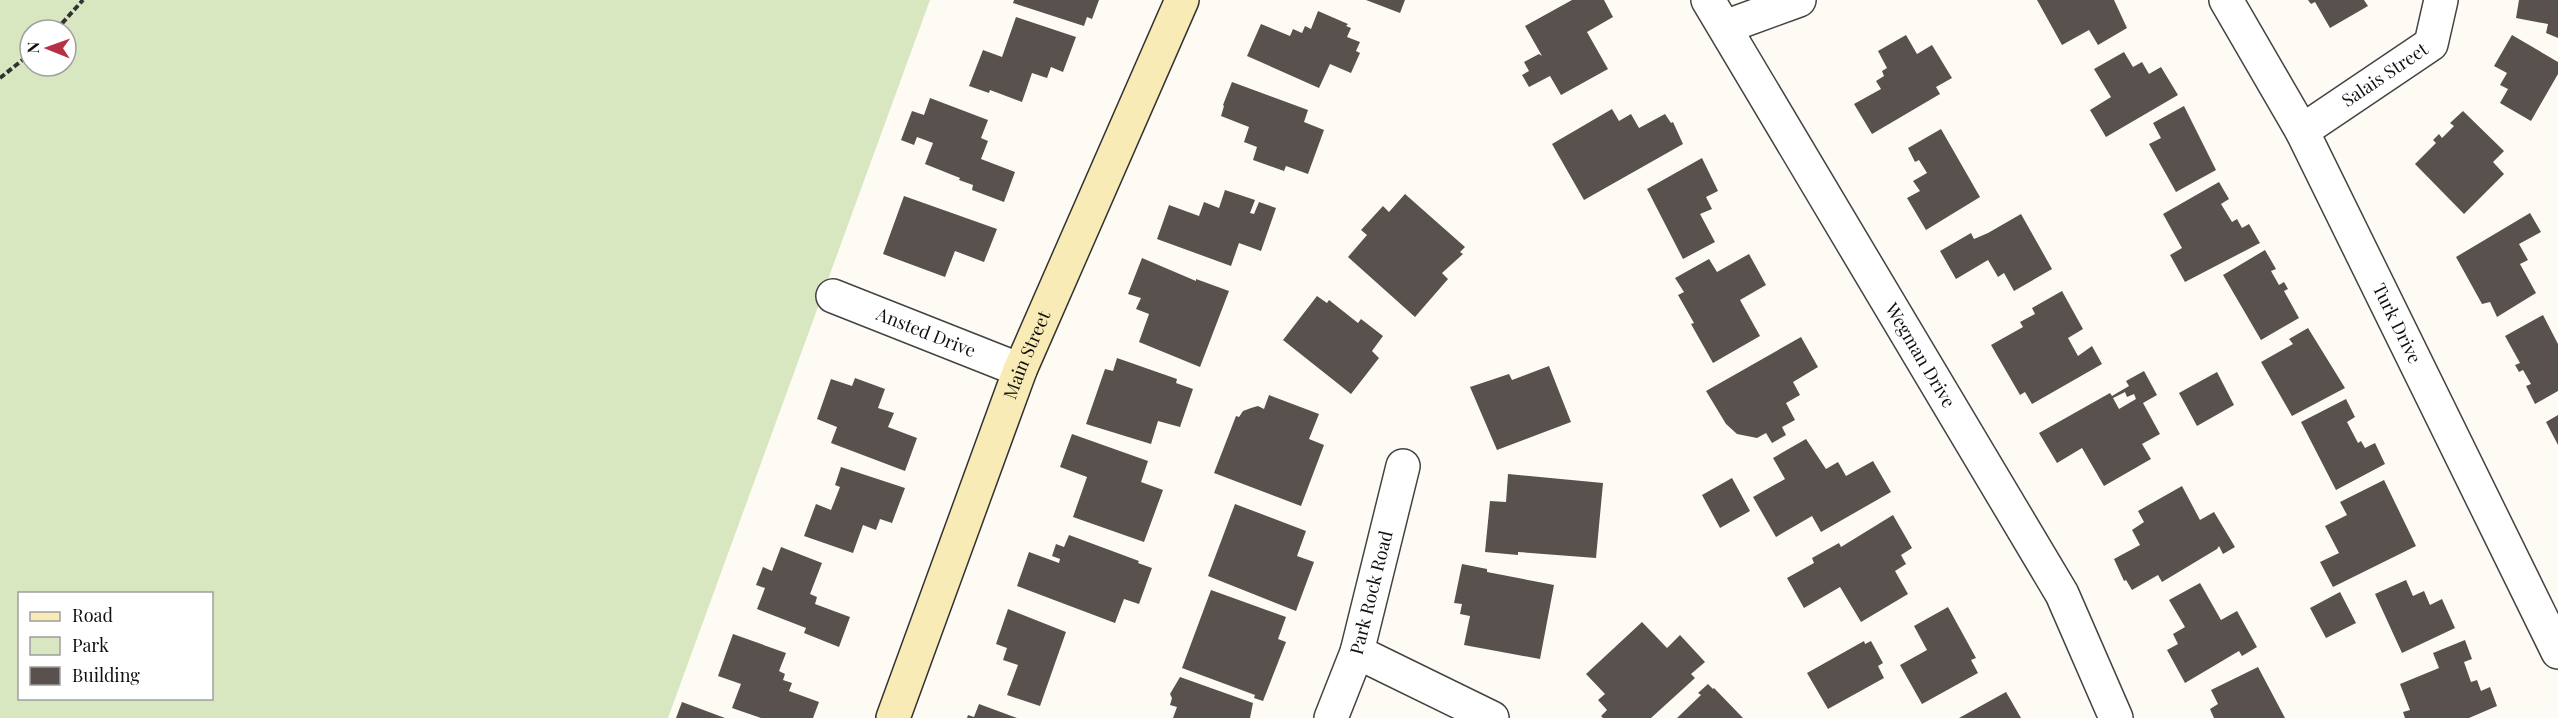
<svg xmlns="http://www.w3.org/2000/svg" width="2558" height="718" viewBox="0 0 2558 718" font-family="'Playfair Display',serif">
<rect width="100%" height="100%" fill="#fefbf5"/>
<path fill="#d8e7c0" fill-rule="evenodd" d="M0,0H930L668,718H0ZM30,30H66V66H30ZM20,594H212V698H20Z"/>
<path fill="#58514d" fill-rule="evenodd" d="M1014,0H1099L1092,19L1087,17L1084,26L1013,3Z
M1366,0H1405L1400,13Z
M1572,0H1604L1613,17L1587,32L1608,69L1561,95L1550,76L1529,87L1522,75L1529,71L1524,62L1539,54L1542,56L1525,26Z
M2037,0H2114L2127,28L2098,45L2089,30L2062,45Z
M2308,0H2364L2368,6L2330,28L2315,2L2311,4Z
M2519,0H2558V38L2546,33L2548,24L2516,18Z
M1318,11L1348,24L1346,26L1351,28L1347,37L1360,42L1356,51L1360,53L1351,73L1330,64L1319,88L1247,56L1261,24L1290,36L1293,29L1302,33L1305,26L1311,29Z
M1016,17L1076,37L1063,72L1051,67L1047,78L1032,73L1022,102L990,90L989,93L969,86L983,50L1002,57Z
M1906,35L1917,54L1932,45L1952,78L1936,87L1940,94L1872,134L1854,104L1881,89L1876,81L1884,76L1882,71L1887,68L1878,51Z
M2512,35L2558,62V74L2531,121L2500,103L2508,89L2500,85L2507,73L2494,66Z
M2124,52L2133,67L2142,62L2149,74L2161,67L2178,95L2106,137L2090,110L2111,97L2094,69Z
M1232,82L1308,110L1304,122L1324,130L1308,174L1286,166L1284,171L1253,160L1257,147L1244,142L1249,127L1221,116L1224,106L1223,105Z
M930,98L988,120L981,138L988,141L981,159L1015,172L1004,202L972,190L973,185L959,180L960,178L925,164L933,143L917,137L914,145L901,140L912,111L924,115Z
M2184,106L2216,170L2176,192L2149,144L2161,138L2153,123Z
M1612,109L1619,121L1631,114L1639,128L1665,114L1671,123L1673,122L1683,144L1584,200L1552,144Z
M2463,111L2504,151L2493,162L2504,174L2464,214L2415,164L2436,143L2433,140L2439,134L2442,138L2454,126L2450,123Z
M1941,129L1980,197L1926,230L1907,198L1920,191L1913,181L1927,173L1919,160L1915,162L1908,148Z
M1702,158L1718,191L1706,197L1712,209L1700,214L1715,242L1683,259L1647,189Z
M2219,182L2229,199L2221,204L2232,222L2237,219L2242,228L2249,224L2260,243L2185,282L2170,255L2182,248L2163,214Z
M1225,190L1255,200L1250,213L1254,214L1259,202L1276,208L1261,251L1239,243L1231,266L1157,239L1169,205L1199,216L1204,202L1219,208Z
M1405,194L1465,247L1460,252L1463,254L1442,273L1448,279L1415,317L1348,257L1367,235L1361,230L1383,206L1389,212Z
M904,196L997,229L984,262L955,251L945,277L883,254Z
M2530,213L2541,232L2519,244L2528,260L2520,264L2536,293L2497,317L2490,302L2482,304L2456,257Z
M2021,214L2052,269L2014,291L2004,273L1998,277L1988,260L1956,279L1940,251L1971,233L1974,239L1988,233Z
M2265,250L2276,269L2271,271L2279,285L2284,282L2288,289L2284,291L2299,318L2261,340L2223,275Z
M1749,254L1766,285L1740,300L1760,336L1713,363L1691,324L1694,323L1678,295L1684,292L1675,278L1709,259L1717,272Z
M1142,258L1196,281V279L1229,291L1200,367L1139,342L1149,314L1136,309L1141,298L1128,294Z
M2062,291L2083,329L2068,338L2078,356L2092,346L2102,364L2032,404L2025,392L2020,395L1991,345L2023,327L2020,322L2035,314L2032,308Z
M1317,296L1327,303L1329,300L1358,323L1361,319L1383,336L1372,351L1379,358L1351,394L1283,340Z
M2543,315L2558,344V391L2535,404L2526,386L2531,384L2523,370L2519,372L2515,365L2520,363L2505,336Z
M2308,328L2345,388L2292,416L2261,362L2293,344L2289,339Z
M1801,337L1818,367L1793,382L1800,395L1786,403L1795,420L1782,427L1786,435L1772,443L1766,433L1757,438L1737,434L1726,424L1706,391Z
M1117,358L1177,379L1176,383L1193,389L1180,427L1158,421L1151,444L1086,424L1105,369L1113,371Z
M1549,366L1571,422L1497,450L1470,387L1509,374L1512,380Z
M2144,371L2157,395L2143,403L2160,434L2142,444L2151,459L2104,486L2082,448L2057,463L2039,433L2110,393L2112,396L2129,386L2126,381ZM2125,392L2127,397L2134,394L2136,399L2119,409L2113,398Z
M2217,372L2234,405L2197,426L2179,393Z
M855,378L885,389L878,408L894,413L888,427L917,438L905,471L831,443L837,427L817,419L831,379L852,386Z
M1269,395L1319,414L1309,439L1324,445L1301,506L1214,473L1236,416L1239,417L1243,411L1251,408L1258,406L1264,409Z
M2346,399L2355,417L2347,422L2358,443L2361,441L2365,448L2375,443L2385,464L2336,490L2301,422Z
M2558,415V445L2546,422Z
M1072,434L1148,461L1141,482L1163,490L1144,542L1073,517L1087,477L1060,467Z
M1806,439L1826,469L1838,462L1846,476L1873,461L1891,492L1821,532L1812,516L1776,537L1753,497L1785,479L1773,458Z
M841,467L905,488L892,523L880,519L876,530L863,525L853,553L804,536L816,504L831,510L840,487L835,485Z
M1508,474L1603,483L1596,558L1518,552V555L1485,552L1490,501L1506,502Z
M1732,478L1750,511L1720,528L1702,495Z
M2384,480L2416,546L2333,587L2320,562L2339,553L2325,526L2347,515L2340,502Z
M2182,486L2200,520L2214,512L2235,547L2223,554L2219,546L2217,549L2162,582L2158,575L2132,590L2126,580L2124,581L2114,559L2140,545L2132,530L2144,522L2138,511Z
M1235,504L1306,531L1297,556L1314,562L1296,611L1208,576Z
M1893,515L1912,548L1901,555L1906,564L1895,571L1908,594L1861,622L1840,587L1804,608L1787,578L1814,563L1812,558L1839,543L1841,547Z
M1069,535L1139,561L1138,563L1152,568L1139,604L1124,599L1115,623L1017,586L1029,552L1059,563L1060,559L1052,556L1056,544L1064,547Z
M781,547L822,563L810,594L817,597L815,604L850,617L839,647L804,633L806,628L757,609L765,588L756,585L763,567L772,571Z
M1462,564L1487,569V572L1554,585L1540,659L1464,645L1470,616L1460,614L1462,604L1454,603Z
M2406,580L2413,596L2424,591L2430,605L2442,599L2455,628L2402,653L2375,594Z
M2200,583L2221,620L2237,611L2257,647L2242,656L2239,651L2185,683L2167,650L2178,644L2173,634L2185,627L2169,600Z
M1211,590L1286,617L1278,639L1286,642L1263,701L1254,698L1255,695L1182,668Z
M2340,592L2356,623L2326,638L2310,608Z
M1948,607L1976,658L1971,660L1978,673L1922,704L1900,665L1927,650L1914,626Z
M1008,609L1066,632L1040,706L1007,695L1018,665L1003,660L1007,648L996,644Z
M1642,622L1667,648L1680,635L1705,662L1691,674L1695,678L1651,718H1603L1601,716L1607,710L1598,700L1605,694L1586,674Z
M733,634L786,653L779,671L785,674L783,680L792,683L789,691L819,702L813,718H761L732,708L741,684L718,676Z
M2465,640L2472,659L2464,662L2471,682L2477,680L2481,691L2490,687L2497,706L2469,718H2405L2403,712L2410,710L2400,684L2439,668L2433,653Z
M1864,641L1865,644L1871,641L1883,663L1878,666L1884,678L1828,709L1807,673Z
M2258,667L2285,718H2214L2210,709L2218,704L2211,690Z
M1180,677L1253,703L1250,718H1173L1177,707L1170,705L1172,698L1170,694Z
M1708,684L1713,689L1714,688L1743,718H1677L1701,695L1698,693Z
M2006,692L2021,718H1959Z
M682,702L725,718H676Z
M979,704L1017,718H967L968,715L974,717Z"/>
<g fill="none" stroke-linecap="round" stroke-linejoin="round">
<defs>
<g id="street">
<path id="s1" d="M1708,0L2062,594L2116,718"/>
<path id="s2" d="M2226,0L2302,131L2558,652"/>
<path d="M1725,27L1799,0"/>
<path id="s3" d="M2302,131L2431,44L2441,0"/>
<path id="s4" d="M833,296L1020,370"/>
<path d="M1357,652L1492,718"/>
<path id="s5" d="M1331,718L1357,652L1403,466"/>
</g>
<g id="secondary">
<path id="s6" d="M893,718L1020,370L1182,0"/>
</g>
</defs>
<use href="#street" stroke="#434343" stroke-width="36"/>
<use href="#secondary" stroke="#323232" stroke-width="36"/>
<path stroke="#323232" stroke-width="4" stroke-dasharray="6 3" stroke-linecap="butt" d="M56,30L83,0
M0,78L30,54"/>
<use href="#street" stroke="#fff" stroke-width="33"/>
<use href="#secondary" stroke="#f9ebb5" stroke-width="33"/>
</g>
<g text-anchor="middle" stroke-width="6" stroke-linejoin="round" paint-order="stroke">
<g font-size="18" fill="#101010" stroke="#fff">
<text dy="6" stroke="none"><textPath href="#s3" startOffset="100">Salais Street</textPath></text>
<text dy="6" stroke="none"><textPath href="#s2" startOffset="366">Turk Drive</textPath></text>
<text dy="6" stroke="none"><textPath href="#s4" startOffset="100">Ansted Drive</textPath></text>
<text dy="6" stroke="none"><textPath href="#s6" startOffset="387">Main Street</textPath></text>
<text dy="6" stroke="none"><textPath href="#s1" startOffset="414">Wegman Drive</textPath></text>
<text dy="6" stroke="none"><textPath href="#s5" startOffset="132">Park Rock Road</textPath></text>
</g>
</g>
<rect x="18" y="592" width="195" height="108" fill="#ffffff" stroke="#9f9f9f" stroke-width="1.5"/>
<rect x="30" y="612" width="30" height="9" fill="#f9ebb5" stroke="#9f9f9f" stroke-width="1.5"/>
<text x="72" y="622" font-size="18" fill="#101010">Road</text>
<rect x="30" y="637" width="30" height="18" fill="#d8e7c0" stroke="#9f9f9f" stroke-width="1.5"/>
<text x="72" y="652" font-size="18" fill="#101010">Park</text>
<rect x="30" y="667" width="30" height="18" fill="#58514d" stroke="#9f9f9f" stroke-width="1.5"/>
<text x="72" y="682" font-size="18" fill="#101010">Building</text>
<g transform="translate(48 48) rotate(271)"><circle r="28" fill="#ffffff" stroke="#9f9f9f" stroke-width="1.5"/>
<path d="M0-4.5L10 22L0 15L-10 22Z" fill="#b73145"/>
<text y="-9" font-size="16" font-weight="bold" text-anchor="middle" fill="#101010">N</text>
</g>
</svg>
